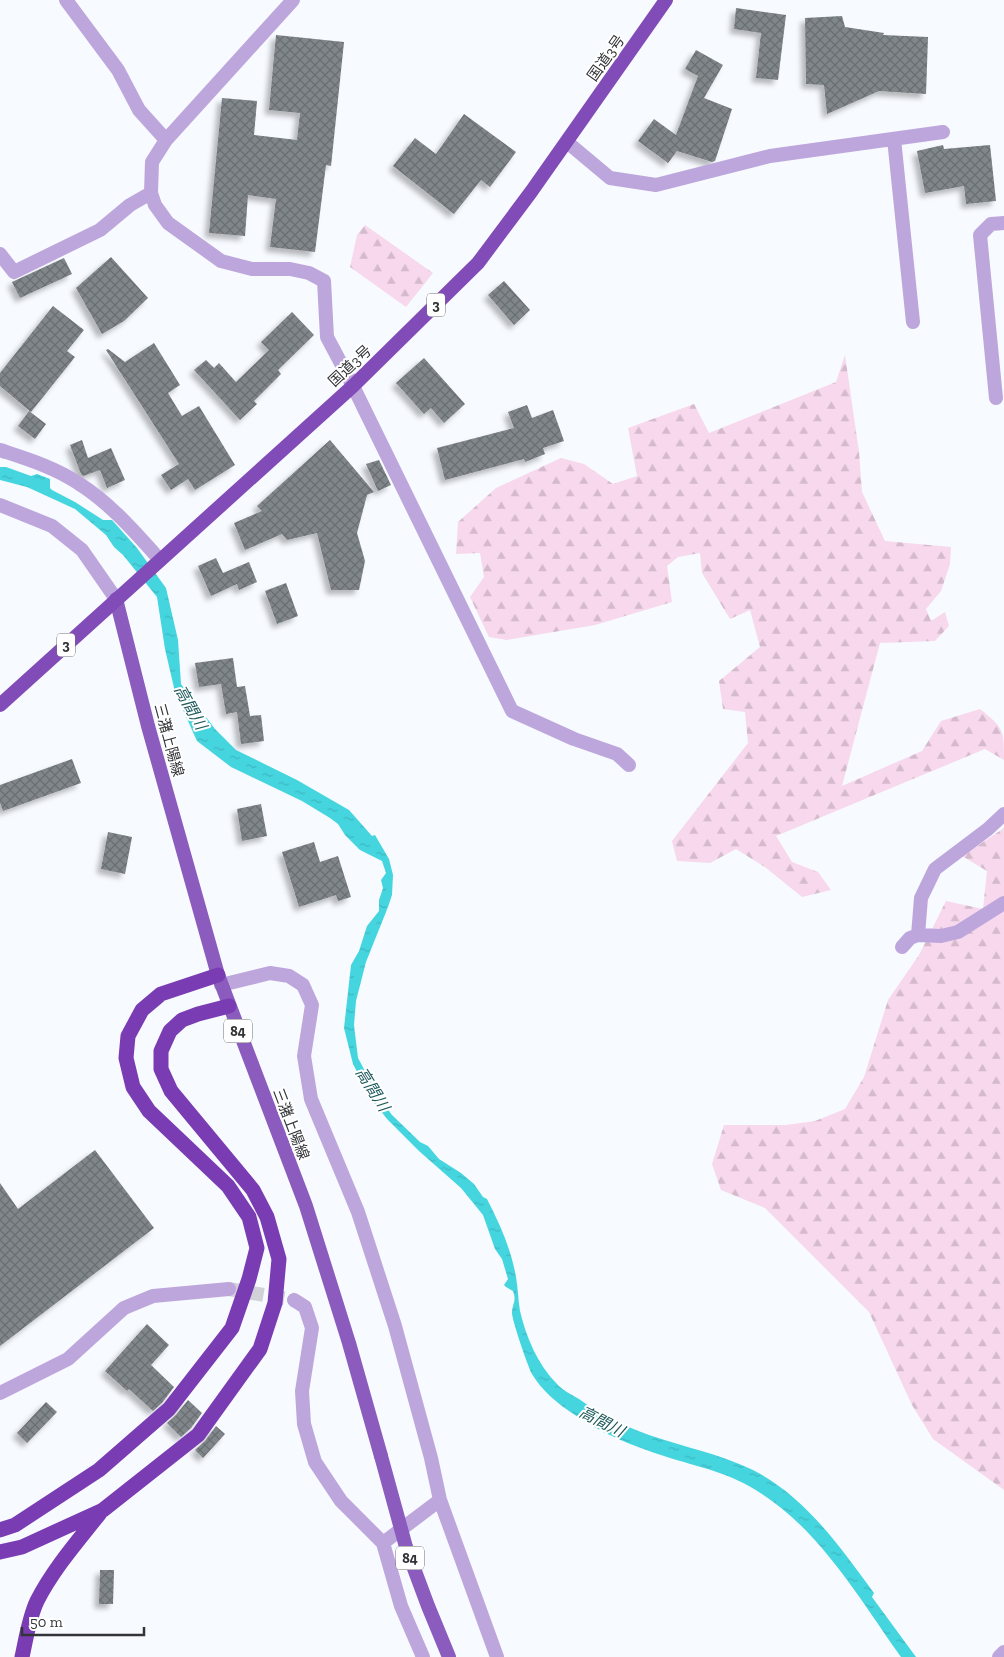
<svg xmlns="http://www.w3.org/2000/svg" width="1004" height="1657" viewBox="0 0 1004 1657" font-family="'Zilla Slab','Noto Sans JP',serif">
<defs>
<pattern id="forest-firs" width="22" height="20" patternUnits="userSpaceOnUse" patternTransform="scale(1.25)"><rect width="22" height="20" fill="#f7d8ed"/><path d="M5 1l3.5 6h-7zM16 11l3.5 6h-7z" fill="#d4bacc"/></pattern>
<pattern id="water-ripples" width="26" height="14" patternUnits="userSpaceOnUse" patternTransform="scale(1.25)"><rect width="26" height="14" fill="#45d5df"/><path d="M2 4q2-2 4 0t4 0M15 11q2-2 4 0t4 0" fill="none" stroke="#3db7c0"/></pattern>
<pattern id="building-cross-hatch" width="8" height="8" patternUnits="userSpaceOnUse" patternTransform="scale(1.25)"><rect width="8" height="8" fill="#80868a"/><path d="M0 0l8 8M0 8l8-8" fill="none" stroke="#696e72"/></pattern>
<filter id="shadow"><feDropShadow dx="-4.5" dy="4.5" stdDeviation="2.5" flood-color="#0004"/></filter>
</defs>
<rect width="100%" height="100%" fill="#f7faff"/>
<path fill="url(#forest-firs)" d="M365,225L433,273L406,307L350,267L357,235Z
M845,355L859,452L862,492L885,541L951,547L950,564L941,591L926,609L931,621L945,612L949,626L935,641L880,643L842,786L922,751L941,721L980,709C1004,728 1004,730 1004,760L985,749L776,836L792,862L818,872L831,890L802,897L765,867L736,849L710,863L677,861L672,841L748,743L745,712L723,709L719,681L760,647L750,610L730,619L702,573L700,553L678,557L667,566L672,602L595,625L507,640L489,637L470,597L484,577L480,553L456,554L458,522L496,488L561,458L584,464L613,484L637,476L628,428L694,404L709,433L836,382Z
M1004,828V1490L933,1439L912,1405L869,1312L765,1208L721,1190L712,1164L724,1125H786L815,1121L845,1109L864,1077L888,1000L919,955L946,901L983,909L987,871L962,856Z"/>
<path fill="url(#water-ripples)" d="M0,467H6L31,476L37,474L50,479V488L52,490L75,502L103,520H112L137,548L166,588L178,640L181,684L215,729L236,750L297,780L349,810L372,836L375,835L389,859L393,875L392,895L388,907L366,962L356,1001L354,1025L358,1058L380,1099L392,1115L420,1142L428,1146L439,1159L461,1173L474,1184L483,1197L487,1199C500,1224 511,1249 516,1277C518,1288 518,1299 520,1311C526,1337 538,1365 557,1384C562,1390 572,1395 579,1399C601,1415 624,1426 649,1435C684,1447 720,1454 753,1470C806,1497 840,1547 874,1593L872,1597L916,1657H901C861,1601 821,1532 762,1494C729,1472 701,1468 664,1456C633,1446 603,1434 575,1415C559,1405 542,1391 532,1374C528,1367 512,1320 512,1313C512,1304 517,1302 513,1291L506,1287L504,1285L508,1279L502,1259L495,1249L483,1215L461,1188L419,1151L388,1120L371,1099L353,1064L344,1028L351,965L359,951L367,926L379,911V900L383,888L381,880L386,873L382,861L360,850L345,835L338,824L330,818L302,801L231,767L197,741L175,692L165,649L157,597L123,555L114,547L106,535L75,509L27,487L0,480Z"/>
<path fill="url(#building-cross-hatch)" filter="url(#shadow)" d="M736,8L786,15L778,80L756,78L761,33L734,29Z
M842,16L845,27L884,33L883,35L928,37L926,94L879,91L827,114L824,85L806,84L805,18Z
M276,35L344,42L331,166L326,165L315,252L270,247L276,199L248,195L245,236L209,233L222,98L257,101L254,135L297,140L300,113L269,110Z
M696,50L723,65L704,98L732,109L715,161L712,162L677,151L668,163L638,141L654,119L676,135L698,76L685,69Z
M464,114L516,152L490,187L481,180L454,214L393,166L415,138L436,154Z
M943,145L944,149L990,145L996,201L966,204L964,186L925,193L917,151Z
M111,257L148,298L124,321L102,334L76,288Z
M64,258L72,274L20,298L12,282Z
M504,281L530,310L514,325L488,295Z
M53,306L84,330L67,351L75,357L31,412L0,386V373Z
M292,312L314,335L278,370L281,374L254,401L257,404L240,420L194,370L206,360L214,368L219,363L236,382L269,350L261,342Z
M154,343L180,385L168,393L182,416L199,406L235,465L195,490L188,479L171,490L161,475L179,464L106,350L108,349L125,362Z
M424,358L465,404L444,423L431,408L424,414L396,383Z
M527,405L532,418L553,410L564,441L543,448L545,454L525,462L524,459L445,480L437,448L514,428L508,412Z
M29,411L46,424L35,439L18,426Z
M82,440L88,458L111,448L125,480L107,488L100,470L83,476L81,474L70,445Z
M330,440L374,492L367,495L357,533L365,561L359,590H331L317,533L287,540L282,534L245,550L234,523L262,511L257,506Z
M379,460L391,485L378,491L366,464Z
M216,558L223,573L249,562L257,582L239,590L237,584L211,596L198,566Z
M286,583L298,616L277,624L265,591Z
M233,658L237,687L245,686L250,716L261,715L264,741L241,744L237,712L226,714L221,684L199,687L195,663Z
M72,759L81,783L3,811L0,803V785Z
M261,804L267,836L242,841L237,809Z
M108,832L132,837L125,874L101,869Z
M314,842L320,862L338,856L351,897L338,901L336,895L299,907L282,852Z
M95,1150L154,1228L0,1346V1183L18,1209Z
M147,1324L169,1345L151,1365L174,1387L162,1403L153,1411L129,1389L127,1391L105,1371Z
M188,1400L202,1413L191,1428L181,1437L167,1423L176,1415Z
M46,1402L57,1412L27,1443L17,1433Z
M216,1426L225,1434L203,1458L195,1450L205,1441Z
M100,1570H114L113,1604H99Z"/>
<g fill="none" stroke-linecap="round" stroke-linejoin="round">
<path stroke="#d0d2d7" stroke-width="14" stroke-dasharray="14 7" stroke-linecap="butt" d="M229,1289L294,1300"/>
<path stroke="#bda6dc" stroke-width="14" d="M66,0L118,70L139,110L166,140
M293,0L166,140L152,162L151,193L155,205L168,223L221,261L252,269H290L309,273L324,281L327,337L353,386L512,711L574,739L617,754L629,765
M894,139L913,322
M567,142L610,178L656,185L770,156L943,132
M0,254L14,272L100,230L130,205L151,193
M996,398L980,235L991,224L1004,223
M0,450C27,459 54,467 78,483C110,503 135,532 160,560
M918,935L921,898L935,869L988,829L1004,814
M902,947L910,938L918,935L941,936L958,932L1004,903
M221,985L270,973L289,976L303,985L312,1005L304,1056L311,1099L358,1212L395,1326L431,1458L440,1500L497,1657
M294,1300L305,1307L312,1328L302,1391L304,1424L315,1462L341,1501L383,1543L401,1606L423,1657
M0,1393L68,1359L124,1308L153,1296L229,1289
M383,1543L440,1500
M999,1657L1004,1652"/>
<path stroke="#bda6dc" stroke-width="14" d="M0,505L52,526L82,550L116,599"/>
<path stroke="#8b5bbe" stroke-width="14" d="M116,599L148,726L218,975L306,1206L349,1343L381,1456"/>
<path stroke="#824cb8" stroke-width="14" d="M0,705L353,386L478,263L531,192L666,0"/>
<path stroke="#793cb2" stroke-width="15" d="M0,1530L15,1525L99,1470L169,1409L232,1328L249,1279L257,1248L249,1217L228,1186L149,1111L133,1087L126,1058L128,1036L142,1010L161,994L218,975
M0,1552L22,1547L103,1510L198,1435L260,1349L275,1303L279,1259L267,1217L253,1190L171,1091L161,1069V1051L170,1031L182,1020L198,1014L229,1006
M22,1657C26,1639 29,1618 37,1601C54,1568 78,1541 100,1513"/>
<path stroke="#8b5bbe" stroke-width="14" d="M381,1456L406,1547L428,1606L449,1657"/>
</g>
<g text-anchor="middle" stroke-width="4" stroke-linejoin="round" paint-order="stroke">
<g fill="#fff" stroke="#707173" stroke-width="1">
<rect x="427" y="293.5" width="18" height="23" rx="4"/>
<rect x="57" y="633.5" width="18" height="23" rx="4"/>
<rect x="224" y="1019.5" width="28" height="23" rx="4"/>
<rect x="396" y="1546.5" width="28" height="23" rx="4"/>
</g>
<g font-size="14" font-weight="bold" fill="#333437">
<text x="436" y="310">3</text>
<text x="66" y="650">3</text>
<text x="238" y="1036">84</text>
<text x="410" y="1563">84</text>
</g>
<g font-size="15" fill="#333437" stroke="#fff">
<text transform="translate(606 58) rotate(-55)" y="5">国道3号</text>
<text transform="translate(350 366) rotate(-43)" y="5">国道3号</text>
<text transform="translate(169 740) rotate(75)" y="5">三潴上陽線</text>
<text transform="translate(291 1124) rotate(69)" y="5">三潴上陽線</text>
</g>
<g font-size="16" font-style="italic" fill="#1e595d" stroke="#fff">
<text transform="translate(191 707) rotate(61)" y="6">高間川</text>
<text transform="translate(373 1089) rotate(58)" y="6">高間川</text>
<text transform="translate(602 1421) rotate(27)" y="6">高間川</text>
</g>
</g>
<path d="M22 1627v8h122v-8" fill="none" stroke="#333437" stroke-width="2.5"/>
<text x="30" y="1627" font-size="15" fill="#333437" stroke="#ffffff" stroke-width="4" paint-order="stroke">50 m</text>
</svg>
